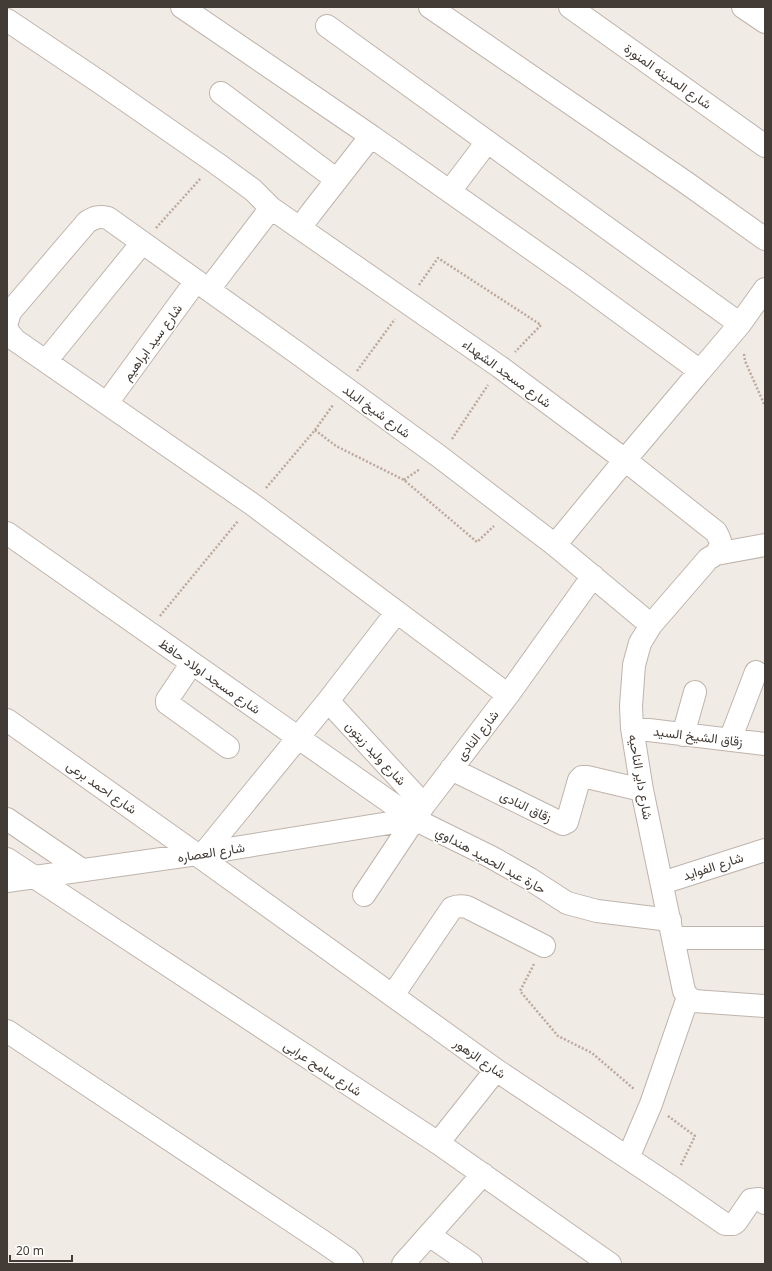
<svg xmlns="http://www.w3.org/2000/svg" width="772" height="1271" viewBox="0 0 772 1271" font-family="'Noto Sans',Vazirmatn,sans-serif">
<rect width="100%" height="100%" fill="#f1ebe5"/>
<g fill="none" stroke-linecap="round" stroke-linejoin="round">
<defs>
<path id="street" d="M182,7L371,136
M430,7L688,184L765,239
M570,7L765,146
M743,7L765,22
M7,20L101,83L216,163L253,190L271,208L500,367L625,460L716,532C722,543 722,544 716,554
M327,26L740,324
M221,93L337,180
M450,191L487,142
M300,228L311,213L371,136L577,281L700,371L740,324L765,289
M209,289L271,208
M7,322L10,312L87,222C95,217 99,216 108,218L296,352L440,457L555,545L651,625
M7,328L9,333L15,340L252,504L508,695
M46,361L142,243
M107,403L196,281
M7,533L414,819L491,857L530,879L567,903L597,911L670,920
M555,545L625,460L700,371
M765,545L716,554L708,559L651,625L640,643L634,665L631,706L632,728L642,790L684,991L688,997L694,1001L765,1006
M192,663L167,700V703L228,747
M328,701L424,805
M7,720L196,854L496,1070L670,1186L725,1224H733L736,1222L751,1200L759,1199L765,1203
M632,728L765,744
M683,735L695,692
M730,740L756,672
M451,769L563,824L567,822L579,780L582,777H587L642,790
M7,819L82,870
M204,853L328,701L396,613
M7,859L438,1143L610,1264
M7,881L204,853L414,819
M662,883L765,850
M364,895L424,805L508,695L593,576
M674,938H765
M393,995L452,908C457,906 462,906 467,907L544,946
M7,1031L322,1241L348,1259L352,1264
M438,1143L496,1070
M628,1158L651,1104L688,997
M429,1235L471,1264
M403,1264L483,1174"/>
</defs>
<use href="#street" stroke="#bfb4ac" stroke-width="24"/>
<path stroke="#bca99b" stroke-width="2.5" stroke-dasharray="2 2" stroke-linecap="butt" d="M156,228L201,178
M419,285L438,258L541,325L515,352
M744,354L745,361L765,406
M357,371L395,319
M315,430L336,446L404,480L477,542L494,526
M452,439L488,385
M404,480L420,469
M266,488L315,430L333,405
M160,616L238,521
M534,964L520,991L558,1036L592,1053L634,1089
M668,1116L695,1136L680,1167"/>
<use href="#street" stroke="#fff" stroke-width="22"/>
</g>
<g text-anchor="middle" stroke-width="3.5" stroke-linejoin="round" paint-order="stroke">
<g font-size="13" fill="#433b35" stroke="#fff">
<text transform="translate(668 76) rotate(35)" y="5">شارع المدينه المنورة</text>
<text transform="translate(152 342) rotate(-54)" y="5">شارع سيد ابراهيم</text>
<text transform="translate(507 373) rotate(36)" y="5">شارع مسجد الشهداء</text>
<text transform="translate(377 411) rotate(36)" y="5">شارع شيخ البلد</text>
<text transform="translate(210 676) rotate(35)" y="5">شارع مسجد اولاد حافظ</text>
<text transform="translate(477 735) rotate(-52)" y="5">شارع النادى</text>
<text transform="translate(698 736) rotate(7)" y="5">زقاق الشيخ السيد</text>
<text transform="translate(376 753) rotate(47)" y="5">شارع وليد زيتون</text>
<text transform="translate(641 777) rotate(80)" y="5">شارع داير الناحيه</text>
<text transform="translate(102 787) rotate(35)" y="5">شارع احمد برعى</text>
<text transform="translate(526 806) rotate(26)" y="5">زقاق النادى</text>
<text transform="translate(211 852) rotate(-9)" y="5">شارع العصاره</text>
<text transform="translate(491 860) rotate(29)" y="5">حارة عبد الحميد هنداوي</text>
<text transform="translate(713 866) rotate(-18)" y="5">شارع الفوايد</text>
<text transform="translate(480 1058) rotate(35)" y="5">شارع الزهور</text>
<text transform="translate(323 1068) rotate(33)" y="5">شارع سامح عرابى</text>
</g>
</g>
<rect width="772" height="1271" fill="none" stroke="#433b35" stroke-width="16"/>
<path d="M10 1255v6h62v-6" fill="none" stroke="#433b35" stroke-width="2"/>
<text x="16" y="1255" font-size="12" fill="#433b35" stroke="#ffffff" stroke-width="3" paint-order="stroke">20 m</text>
</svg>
